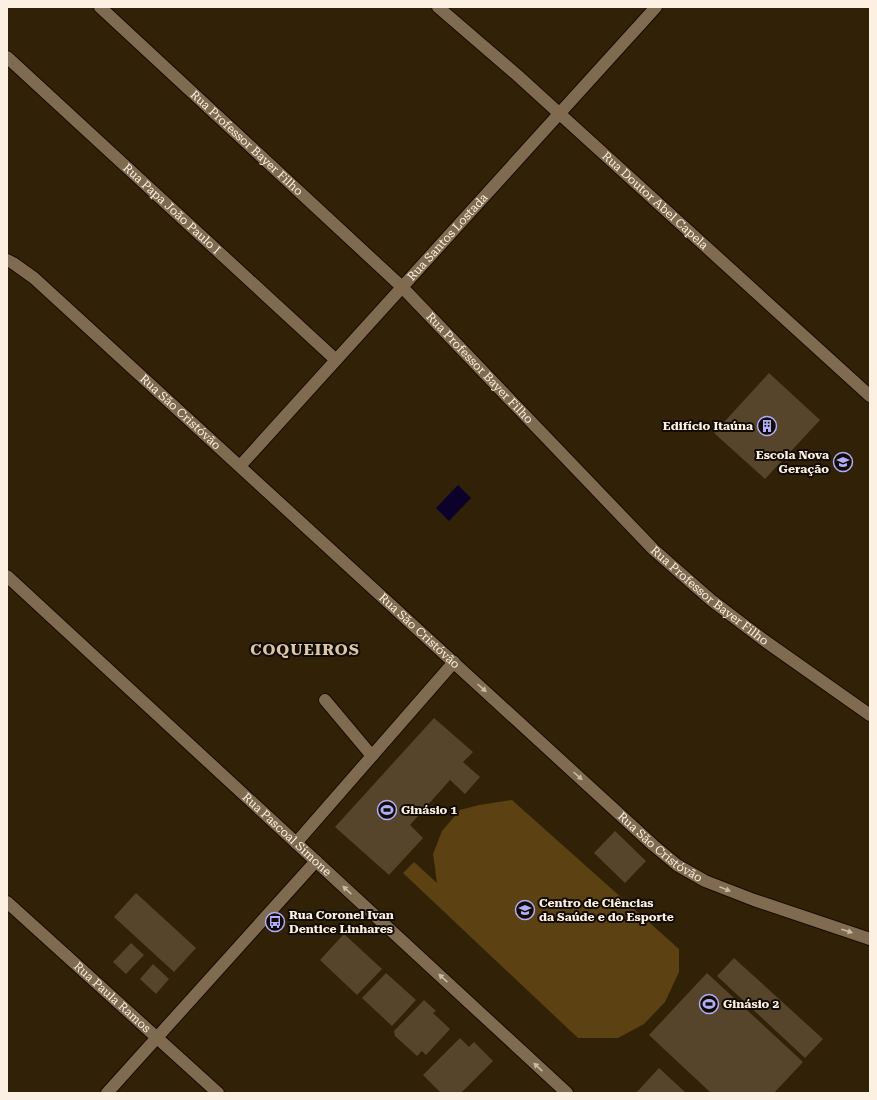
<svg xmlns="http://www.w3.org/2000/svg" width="877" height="1100" viewBox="0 0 877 1100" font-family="'Roboto Serif',serif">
<rect width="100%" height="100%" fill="#312107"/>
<path fill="#5c4112" d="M512,800L679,949V972L665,1002L644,1024L618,1038H578L403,873L414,862L437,883L433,854L442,831L460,810L479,805Z"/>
<path fill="#0b012b" d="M458,485L471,498L449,521L436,508Z"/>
<path fill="#57452b" d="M769,373L820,420L765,479L714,433Z
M434,718L473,752L463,762L480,777L465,794L450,780L410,825L423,838L389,875L335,827Z
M615,831L646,861L625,883L594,853Z
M136,893L196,948L174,972L114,917Z
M344,934L382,969L357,995L320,960Z
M131,943L144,955L126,974L113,962Z
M734,958L823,1039L805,1058L717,976Z
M153,964L169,979L156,994L140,979Z
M386,973L416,1000L392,1026L362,998Z
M707,973L803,1062L774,1093H711L649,1035Z
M424,1000L436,1011L433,1013L450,1029L426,1055L422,1051L417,1056L395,1036L394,1031Z
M460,1038L469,1047L474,1042L493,1061L461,1093H441L423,1075Z
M659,1068L686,1093H636Z"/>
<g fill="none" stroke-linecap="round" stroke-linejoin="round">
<defs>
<g id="minor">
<path id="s1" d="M100,7L402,287L654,550L711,600L765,641L870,715"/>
<path id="s2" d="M438,7L517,75L870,396"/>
<path id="s3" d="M7,57L336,360"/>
<path id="s4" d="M7,260L13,263L34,278L653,845L677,865L705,881L754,900L870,939"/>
<path id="s5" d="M240,466L656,7"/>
<path id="s6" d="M7,576L567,1093"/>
<path d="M325,700L372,756"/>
<path d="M296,843L454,662"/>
<path id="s7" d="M7,902L218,1093"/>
<path d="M107,1093L316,861"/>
</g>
</defs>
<use href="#minor" stroke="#190a00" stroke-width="14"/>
<use href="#minor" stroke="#7e6b50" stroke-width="12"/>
</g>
<defs><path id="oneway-solid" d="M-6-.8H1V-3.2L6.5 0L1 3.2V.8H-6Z"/></defs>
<g fill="#c9bba7">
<use href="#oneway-solid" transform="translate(482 688) rotate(42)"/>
<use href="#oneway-solid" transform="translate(578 776) rotate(42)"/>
<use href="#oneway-solid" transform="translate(725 889) rotate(22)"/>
<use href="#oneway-solid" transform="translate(347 890) rotate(-137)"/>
<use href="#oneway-solid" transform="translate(847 931) rotate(18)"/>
<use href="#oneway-solid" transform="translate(443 978) rotate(-137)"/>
<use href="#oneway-solid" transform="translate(538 1067) rotate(-137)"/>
</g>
<defs>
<symbol id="building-ring" viewBox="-11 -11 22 22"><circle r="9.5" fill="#130c04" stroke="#b1adfa" stroke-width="1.5"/><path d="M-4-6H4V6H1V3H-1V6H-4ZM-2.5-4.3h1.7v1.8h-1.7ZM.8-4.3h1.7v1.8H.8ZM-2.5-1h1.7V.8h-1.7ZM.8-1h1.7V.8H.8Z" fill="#b1adfa"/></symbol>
<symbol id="school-ring" viewBox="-11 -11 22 22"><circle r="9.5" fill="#130c04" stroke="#b1adfa" stroke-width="1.5"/><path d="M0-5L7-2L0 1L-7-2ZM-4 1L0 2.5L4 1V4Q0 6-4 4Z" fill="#b1adfa"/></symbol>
<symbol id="stadium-ring" viewBox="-11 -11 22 22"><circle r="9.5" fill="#130c04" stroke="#b1adfa" stroke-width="1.5"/><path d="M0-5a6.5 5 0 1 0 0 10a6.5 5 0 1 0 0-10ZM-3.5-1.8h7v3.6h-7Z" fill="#b1adfa"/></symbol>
<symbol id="university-ring" viewBox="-11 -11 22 22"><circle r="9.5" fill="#130c04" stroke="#b1adfa" stroke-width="1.5"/><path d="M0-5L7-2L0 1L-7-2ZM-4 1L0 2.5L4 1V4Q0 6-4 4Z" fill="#b1adfa"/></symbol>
<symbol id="bus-ring" viewBox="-11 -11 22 22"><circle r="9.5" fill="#130c04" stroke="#b1adfa" stroke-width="1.5"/><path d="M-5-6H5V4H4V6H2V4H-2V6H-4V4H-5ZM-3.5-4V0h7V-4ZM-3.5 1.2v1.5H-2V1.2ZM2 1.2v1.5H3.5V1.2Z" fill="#b1adfa"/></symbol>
</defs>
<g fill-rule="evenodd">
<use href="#building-ring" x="756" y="415" width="22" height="22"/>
<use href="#school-ring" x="832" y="451" width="22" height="22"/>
<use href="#stadium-ring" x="376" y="799" width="22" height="22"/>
<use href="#university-ring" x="514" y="899" width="22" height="22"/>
<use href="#bus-ring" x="264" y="911" width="22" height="22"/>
<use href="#stadium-ring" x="698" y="993" width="22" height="22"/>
</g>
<g text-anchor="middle" stroke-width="4" stroke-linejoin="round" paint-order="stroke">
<g font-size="12" fill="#fbf0e1" stroke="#130c04">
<text dy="4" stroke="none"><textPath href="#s1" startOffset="200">Rua Professor Bayer Filho</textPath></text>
<text dy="4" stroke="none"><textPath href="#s2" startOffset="291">Rua Doutor Abel Capela</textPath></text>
<text dy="4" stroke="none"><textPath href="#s3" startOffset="224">Rua Papa João Paulo I</textPath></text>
<text dy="4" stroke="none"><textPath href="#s5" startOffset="309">Rua Santos Lostada</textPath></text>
<text dy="4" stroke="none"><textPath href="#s1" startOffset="524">Rua Professor Bayer Filho</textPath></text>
<text dy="4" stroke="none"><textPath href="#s4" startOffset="231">Rua São Cristóvão</textPath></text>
<text dy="4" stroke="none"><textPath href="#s1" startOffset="848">Rua Professor Bayer Filho</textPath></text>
<text dy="4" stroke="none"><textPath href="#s4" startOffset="555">Rua São Cristóvão</textPath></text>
<text dy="4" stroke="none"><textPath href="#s6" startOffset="381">Rua Pascoal Simone</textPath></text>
<text dy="4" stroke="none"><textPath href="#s4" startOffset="879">Rua São Cristóvão</textPath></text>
<text dy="4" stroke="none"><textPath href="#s7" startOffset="142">Rua Paula Ramos</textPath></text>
</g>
<g font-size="12" font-weight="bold" fill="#fbf0e1" stroke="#130c04" text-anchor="start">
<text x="753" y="430" text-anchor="end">Edifício Itaúna</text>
<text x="829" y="459" text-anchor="end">Escola Nova<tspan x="829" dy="14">Geração</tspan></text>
<text x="401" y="814">Ginásio 1</text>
<text x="539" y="907">Centro de Ciências<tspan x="539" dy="14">da Saúde e do Esporte</tspan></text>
<text x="289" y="919">Rua Coronel Ivan<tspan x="289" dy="14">Dentice Linhares</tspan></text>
<text x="723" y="1008">Ginásio 2</text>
</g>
<g font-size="16" font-weight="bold" letter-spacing="1" fill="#dbc6a8" stroke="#130c04">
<text x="305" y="655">COQUEIROS</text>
</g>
</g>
<rect width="877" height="1100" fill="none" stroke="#fbf0e1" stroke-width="16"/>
</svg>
